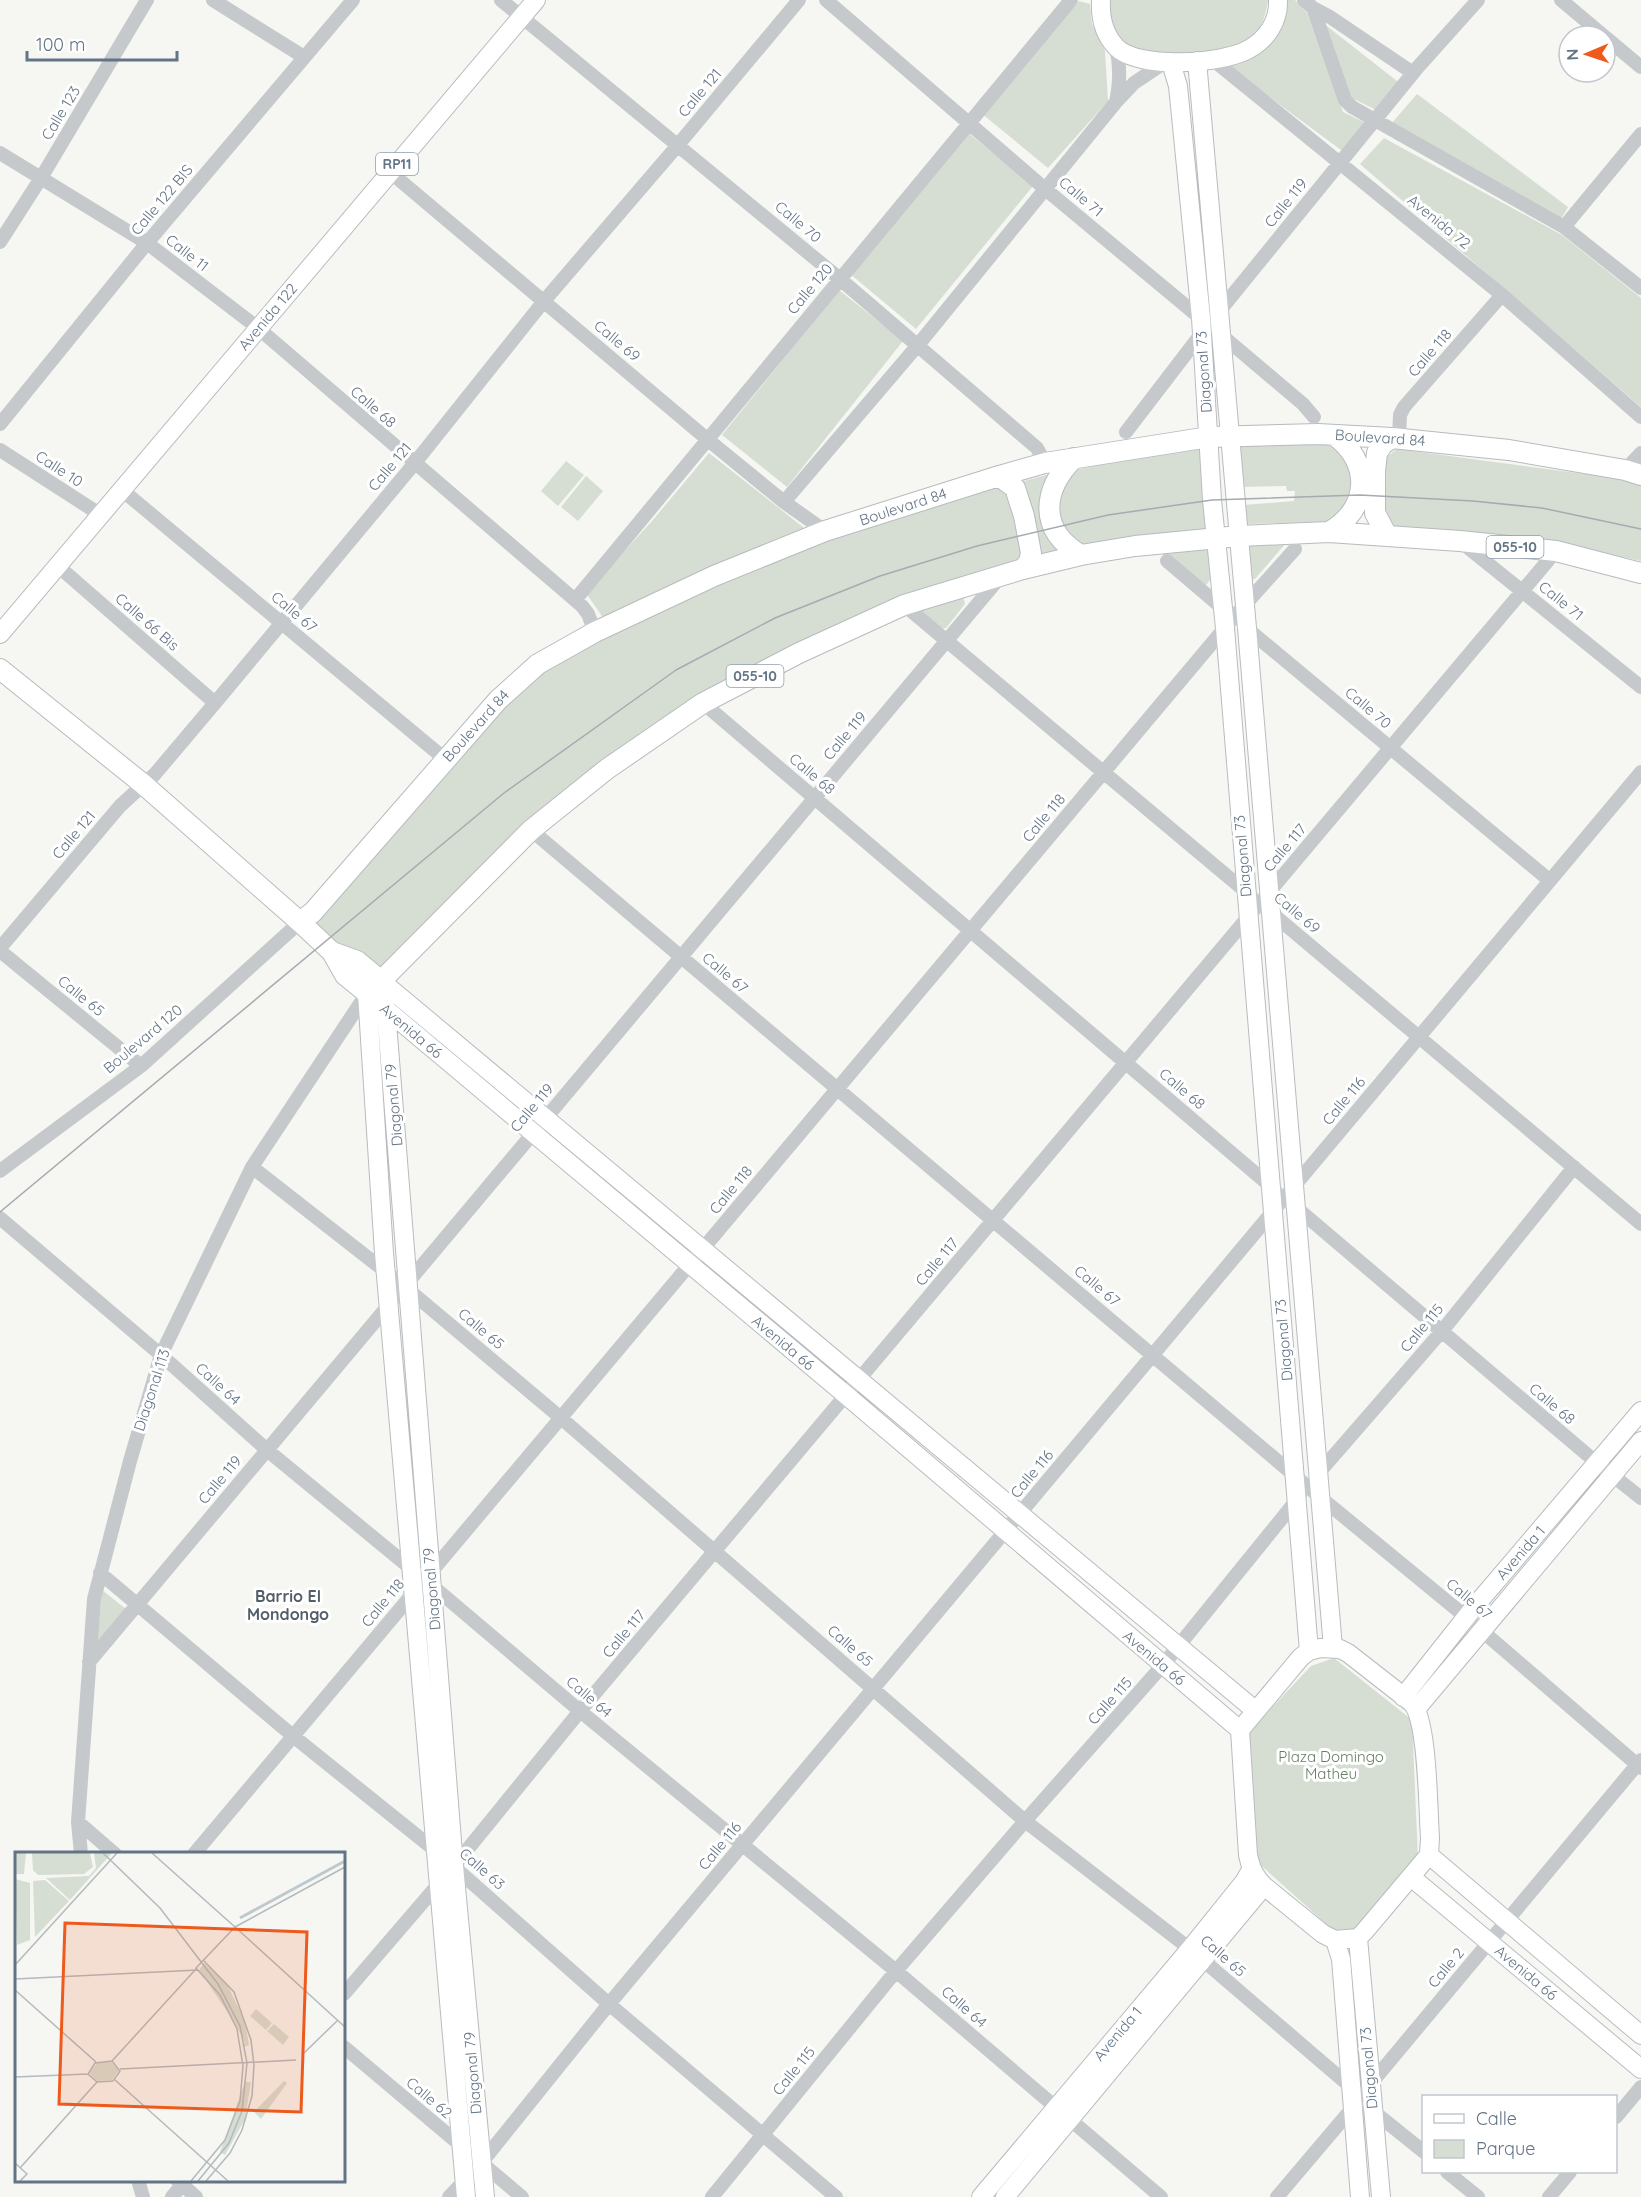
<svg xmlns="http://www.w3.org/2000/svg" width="1641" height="2197" viewBox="0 0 1641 2197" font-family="Quicksand,sans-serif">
<rect width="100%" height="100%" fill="#f6f6f2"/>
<path fill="#d6ded3" d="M1106,0H1268V1C1265,15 1263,29 1251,38C1227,55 1161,58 1133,49C1127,47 1117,37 1112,31C1107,25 1107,9 1106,0Z
M1282,0H1295L1307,13L1343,112L1370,125L1345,153L1225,64L1250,55Z
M1079,1L1090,4L1092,24L1105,51L1108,101L1048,168L981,113Z
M1323,23L1402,85L1378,111L1350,97Z
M1417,94L1568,207L1561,219L1391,124Z
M966,131L1033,186L916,329L849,273Z
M1384,138L1562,235L1641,298V407L1360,164Z
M839,290L903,341L787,487L722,435Z
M1237,441L1327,443L1344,453L1355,473V490L1340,515L1325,522L1244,524L1243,505L1294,501L1295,491H1287L1286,486L1241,487Z
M1201,445L1208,529L1088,549L1069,540L1058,521L1057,496L1068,475L1079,469Z
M1397,449L1615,478L1641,485V561L1558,543L1391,528L1382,518L1385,458Z
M709,453L808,531L606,622L586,593L652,521Z
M566,461L584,475L558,506L541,491Z
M1050,474L1064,553L1037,559L1017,483Z
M586,476L603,491L578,521L561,507Z
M1000,485L1008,486L1024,524L1021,562L851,621L531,817L380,968L335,945L314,924L505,705L544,670L615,633L719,585L844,534Z
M1249,543H1286L1255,579H1250L1246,575Z
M1203,548L1211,554L1214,575L1206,585L1169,557L1159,553Z
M963,596L965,604L946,628L937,629L915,611Z
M102,1590L126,1609L97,1644Z
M1334,1658L1412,1720L1418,1859L1355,1929L1333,1930L1254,1859L1247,1734L1311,1666Z"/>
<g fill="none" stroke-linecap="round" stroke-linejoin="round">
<defs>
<path id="major" d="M1101,0C1100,17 1104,34 1116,47C1138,70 1224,64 1249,49C1267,39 1279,21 1278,0
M1197,61L1247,628L1333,1648
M1171,63L1178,86L1201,318L1212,500L1225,628L1309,1651
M0,634L536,0
M381,981L386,1010L454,1866L485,2197
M381,981L1256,1711
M367,993L384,1253L466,2197
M382,1006L846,1395L1240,1730
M1320,1648L1340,1649L1348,1653L1412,1703C1428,1720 1428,1811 1430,1838L1429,1855L1364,1932L1358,1938L1335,1940L1323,1934L1264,1886C1254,1876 1251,1868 1248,1855L1240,1730L1301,1657L1309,1651Z
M1403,1697L1475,1606L1641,1411
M1417,1708L1641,1441
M1429,1855L1641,2035
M1411,1877L1641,2069
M1358,1938L1381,2197
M1335,1940L1341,1959L1360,2197
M981,2197L1190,1949L1244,1882L1251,1870
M1005,2197L1264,1886"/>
<path id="highway" d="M1074,458C1042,490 1038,530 1081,555
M999,476L1015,488L1024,516L1031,553L1029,562L1023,569
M1329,532C1370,509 1372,462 1334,435
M1386,534L1375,513V471L1377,453L1383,444L1392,438
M0,669L143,784L300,922L332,952L345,975L367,993L381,981L531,830L607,769L703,703L799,653L904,605L1023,569L1081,555L1135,546L1239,536L1329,532L1460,541L1556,551L1641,573
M300,922L313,912L498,700L538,664L595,632L714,576L825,531L999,476L1045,463L1209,437L1318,434L1392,438L1509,450L1625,470L1641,475
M332,952L357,961L381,981"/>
</defs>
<use href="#major" stroke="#b8bcc0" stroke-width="20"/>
<use href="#highway" stroke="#b7bbbe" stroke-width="22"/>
<path stroke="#c5c9cc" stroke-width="14" d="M213,0L304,57
M501,0L840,279L1037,448L1045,463
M826,0L1044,188L1204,321
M1304,0L1313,8L1345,100L1352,107L1564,227L1641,288
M1561,0L1604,36
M1313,8L1330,17L1413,73
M1605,37L1641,67
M1212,59L1502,295L1641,417
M1116,102C1120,83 1121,67 1116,48
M0,153L147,243L258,328L582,606L588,614L595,632
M390,172L707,439L784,502L825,531
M1564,227L1641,134
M0,242L41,178L147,0
M1217,314L1418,67L1478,0
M1219,333L1303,404L1314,417
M0,424L147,243L353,0
M1126,432L1205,329
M1399,438L1400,415L1404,407L1502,295
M0,450L101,515
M1625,470L1641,453
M122,490L446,760
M784,502L918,345L1116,102L1134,83L1164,63
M1461,542L1641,687
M1167,561L1227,612
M58,566L215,703
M575,600L1071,0
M904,605L1251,896
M1244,626L1549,880
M703,703L1275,1190
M531,830L1320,1497L1466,1617L1641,1768
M1268,910L1641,1224
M0,948L120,806L155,774L215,703L414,464L544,301L678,145L799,0
M0,951L141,1066
M252,1167L404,1286L561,1418L1025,1821L1190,1949L1352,2088L1373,2111L1424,2152
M0,1171L141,1066L300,922
M1292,1204L1597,1463L1641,1498
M0,1218L161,1355L267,1450L414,1571
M1316,1476L1442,1331L1574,1167
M100,1573L293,1736L436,1851L609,2004L836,2197
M429,1583L580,1711L896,1971L1161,2197
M89,1662L1001,576
M78,1822L115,1854
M81,1854L78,1822L94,1599L130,1461L161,1355L252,1167L367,993
M194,1854L1234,617L1295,549
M344,1994L454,1866L580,1711L1556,551
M344,2047L522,2197
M1368,2087L1641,1760
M1616,2117L1641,2087
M1447,2172L1478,2197
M138,2180L143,2197
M177,2180L196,2197
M172,2197L186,2180
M449,2197L482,2162L609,2004L1641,772
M712,2197L896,1971L1025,1821L1163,1665L1300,1496
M1277,2197L1355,2105
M1549,2197L1570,2172"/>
<use href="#major" stroke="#fff" stroke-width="18"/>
<use href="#highway" stroke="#fff" stroke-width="20"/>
<path stroke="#a5abb1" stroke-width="1.5" d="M0,1212L504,793L676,670L775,618L880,576L977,546L1108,515L1212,500L1360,495L1473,501L1542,508L1641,529"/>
</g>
<g text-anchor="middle" stroke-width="6" stroke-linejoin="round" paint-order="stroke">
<g fill="#fff" stroke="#929eaa" stroke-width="1.5">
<rect x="376" y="153" width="42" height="22" rx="4.5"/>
<rect x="1486.5" y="536" width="57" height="22" rx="4.5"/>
<rect x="726.5" y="665" width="57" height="22" rx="4.5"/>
</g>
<g font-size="14" font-weight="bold" fill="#637485">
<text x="397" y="169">RP11</text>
<text x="1515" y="552">055-10</text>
<text x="755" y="681">055-10</text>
</g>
<g font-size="15" fill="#637485" stroke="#fff">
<text transform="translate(700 93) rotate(-50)" y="5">Calle 121</text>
<text transform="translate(61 113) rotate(-59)" y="5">Calle 123</text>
<text transform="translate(1081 197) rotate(40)" y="5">Calle 71</text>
<text transform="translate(162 200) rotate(-50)" y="5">Calle 122 BIS</text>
<text transform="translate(1286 203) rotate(-51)" y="5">Calle 119</text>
<text transform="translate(798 222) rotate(40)" y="5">Calle 70</text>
<text transform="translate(1439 222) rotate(39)" y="5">Avenida 72</text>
<text transform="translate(187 253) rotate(38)" y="5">Calle 11</text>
<text transform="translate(810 289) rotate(-50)" y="5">Calle 120</text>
<text transform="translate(268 317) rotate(-50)" y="5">Avenida 122</text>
<text transform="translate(617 341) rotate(40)" y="5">Calle 69</text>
<text transform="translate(1430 353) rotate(-49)" y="5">Calle 118</text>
<text transform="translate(1204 372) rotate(-94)" y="5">Diagonal 73</text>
<text transform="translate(373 407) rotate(41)" y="5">Calle 68</text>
<text transform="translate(1380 438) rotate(4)" y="5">Boulevard 84</text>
<text transform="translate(390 467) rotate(-50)" y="5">Calle 121</text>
<text transform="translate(59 469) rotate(33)" y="5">Calle 10</text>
<text transform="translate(903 507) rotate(-18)" y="5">Boulevard 84</text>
<text transform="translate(1561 601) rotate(39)" y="5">Calle 71</text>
<text transform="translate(294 612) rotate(40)" y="5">Calle 67</text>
<text transform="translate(147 622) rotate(41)" y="5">Calle 66 Bis</text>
<text transform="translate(1368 708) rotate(40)" y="5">Calle 70</text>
<text transform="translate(476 726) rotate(-48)" y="5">Boulevard 84</text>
<text transform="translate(845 736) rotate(-50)" y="5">Calle 119</text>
<text transform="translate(812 774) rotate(40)" y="5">Calle 68</text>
<text transform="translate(1044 818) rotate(-50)" y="5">Calle 118</text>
<text transform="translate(74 835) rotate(-50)" y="5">Calle 121</text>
<text transform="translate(1285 848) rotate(-50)" y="5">Calle 117</text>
<text transform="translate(1243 856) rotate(-95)" y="5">Diagonal 73</text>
<text transform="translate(1297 913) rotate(40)" y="5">Calle 69</text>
<text transform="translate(725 973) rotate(40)" y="5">Calle 67</text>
<text transform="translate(81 996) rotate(39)" y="5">Calle 65</text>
<text transform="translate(411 1031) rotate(40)" y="5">Avenida 66</text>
<text transform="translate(143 1039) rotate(-40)" y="5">Boulevard 120</text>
<text transform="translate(1182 1089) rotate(40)" y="5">Calle 68</text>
<text transform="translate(1344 1101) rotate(-50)" y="5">Calle 116</text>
<text transform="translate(394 1105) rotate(-95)" y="5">Diagonal 79</text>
<text transform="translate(532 1108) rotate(-50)" y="5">Calle 119</text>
<text transform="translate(731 1190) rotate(-50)" y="5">Calle 118</text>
<text transform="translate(937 1262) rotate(-50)" y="5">Calle 117</text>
<text transform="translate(1097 1286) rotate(40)" y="5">Calle 67</text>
<text transform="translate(1422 1328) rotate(-50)" y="5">Calle 115</text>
<text transform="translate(481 1329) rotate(40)" y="5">Calle 65</text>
<text transform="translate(1284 1340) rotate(-95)" y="5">Diagonal 73</text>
<text transform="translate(783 1343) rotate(40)" y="5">Avenida 66</text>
<text transform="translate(218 1384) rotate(42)" y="5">Calle 64</text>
<text transform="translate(152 1390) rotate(-72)" y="5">Diagonal 113</text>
<text transform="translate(1552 1404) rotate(40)" y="5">Calle 68</text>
<text transform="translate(1032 1474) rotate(-50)" y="5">Calle 116</text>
<text transform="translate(220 1480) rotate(-50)" y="5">Calle 119</text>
<text transform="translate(1521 1553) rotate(-49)" y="5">Avenida 1</text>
<text transform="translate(432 1589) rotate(-95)" y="5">Diagonal 79</text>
<text transform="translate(1469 1599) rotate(40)" y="5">Calle 67</text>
<text transform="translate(383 1603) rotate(-50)" y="5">Calle 118</text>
<text transform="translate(624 1634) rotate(-50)" y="5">Calle 117</text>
<text transform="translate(850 1646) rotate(41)" y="5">Calle 65</text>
<text transform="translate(1154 1658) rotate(40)" y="5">Avenida 66</text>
<text transform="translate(589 1697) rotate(40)" y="5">Calle 64</text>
<text transform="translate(1110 1701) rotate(-48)" y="5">Calle 115</text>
<text transform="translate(720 1846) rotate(-50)" y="5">Calle 116</text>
<text transform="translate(482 1869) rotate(41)" y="5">Calle 63</text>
<text transform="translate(1223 1956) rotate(41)" y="5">Calle 65</text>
<text transform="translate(1446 1968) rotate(-50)" y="5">Calle 2</text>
<text transform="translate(1526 1973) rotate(40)" y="5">Avenida 66</text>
<text transform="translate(964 2007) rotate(41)" y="5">Calle 64</text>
<text transform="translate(1118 2034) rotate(-50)" y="5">Avenida 1</text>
<text transform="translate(1369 2068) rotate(-95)" y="5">Diagonal 73</text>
<text transform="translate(794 2071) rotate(-51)" y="5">Calle 115</text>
<text transform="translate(473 2073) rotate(-95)" y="5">Diagonal 79</text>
<text transform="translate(429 2098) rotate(40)" y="5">Calle 62</text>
</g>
<g font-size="15" fill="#667c63" stroke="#fff">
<text x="1331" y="1762">Plaza Domingo<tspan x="1331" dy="17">Matheu</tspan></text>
</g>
<g font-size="16" font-weight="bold" fill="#525e6a" stroke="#fff">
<text x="288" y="1602">Barrio El<tspan x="288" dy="18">Mondongo</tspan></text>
</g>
</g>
<g transform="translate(15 1852)">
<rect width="330" height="330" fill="#f6f6f2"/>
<path d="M0,1H11L9,22H0ZM17,1H75L78,15L69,22L23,23L18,18ZM79,1H97L55,48L31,26L74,24L81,16ZM0,27L15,31V88L2,93ZM30,28L54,49L20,85L18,29ZM189,111L212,132L230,170L234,193L227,195L230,191L220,171L184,118ZM241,157L257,171L251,178L235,164ZM259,172L274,185L268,193L252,179ZM83,210H96L104,218L97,228L82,229L74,221ZM269,229L272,231L246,267L239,260ZM230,230H236L230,267L210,303L205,300Z" fill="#d6ded3"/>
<path fill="none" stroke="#bec9ce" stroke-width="3" d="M225,66L330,9"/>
<path fill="none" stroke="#b2bac0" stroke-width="1.5" d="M88,1L145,56L203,132L225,174L232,211L227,259L214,291L183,329M137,1L220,75L181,116L205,143L222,177L228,214L225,249L210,288L176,329M330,15L220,75L330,175M189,109L219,140L236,188L239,213L237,244L227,278L215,301L191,329M0,113L102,1M0,127L183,118M0,138L81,210M289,201L323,168M97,209L181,117M97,209L105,219L98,229L82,230L73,222L80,211ZM105,217L281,208M0,225L73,222M100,228L213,329M0,311L12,322L5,329M5,316L82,230"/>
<path fill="#ed5a1c" fill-opacity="0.15" stroke="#ed5a1c" stroke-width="3" d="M50,71L292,80L286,260L44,252Z"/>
<rect width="330" height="330" fill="none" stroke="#637485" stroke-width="3"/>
</g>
<rect x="1422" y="2095" width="195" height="78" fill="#ffffff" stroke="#c1c7ce" stroke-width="1.5"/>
<rect x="1434" y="2114" width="30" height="9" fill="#ffffff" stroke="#c1c7ce" stroke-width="1.5"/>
<text x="1476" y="2125" font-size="18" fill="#637485">Calle</text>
<rect x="1434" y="2140" width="30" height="18" fill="#d6ded3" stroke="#c1c7ce" stroke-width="1.5"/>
<text x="1476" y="2155" font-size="18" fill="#637485">Parque</text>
<g transform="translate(1587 54) rotate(268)"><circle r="28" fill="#ffffff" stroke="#c1c7ce" stroke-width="1.5"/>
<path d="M0-4.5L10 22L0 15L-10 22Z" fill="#ed5a1c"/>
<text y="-9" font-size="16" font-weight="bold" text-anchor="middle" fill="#637485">N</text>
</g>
<path d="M27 51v9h150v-9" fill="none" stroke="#637485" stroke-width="3"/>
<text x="36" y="51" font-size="18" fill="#637485" stroke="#ffffff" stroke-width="4.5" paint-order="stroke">100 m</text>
</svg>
